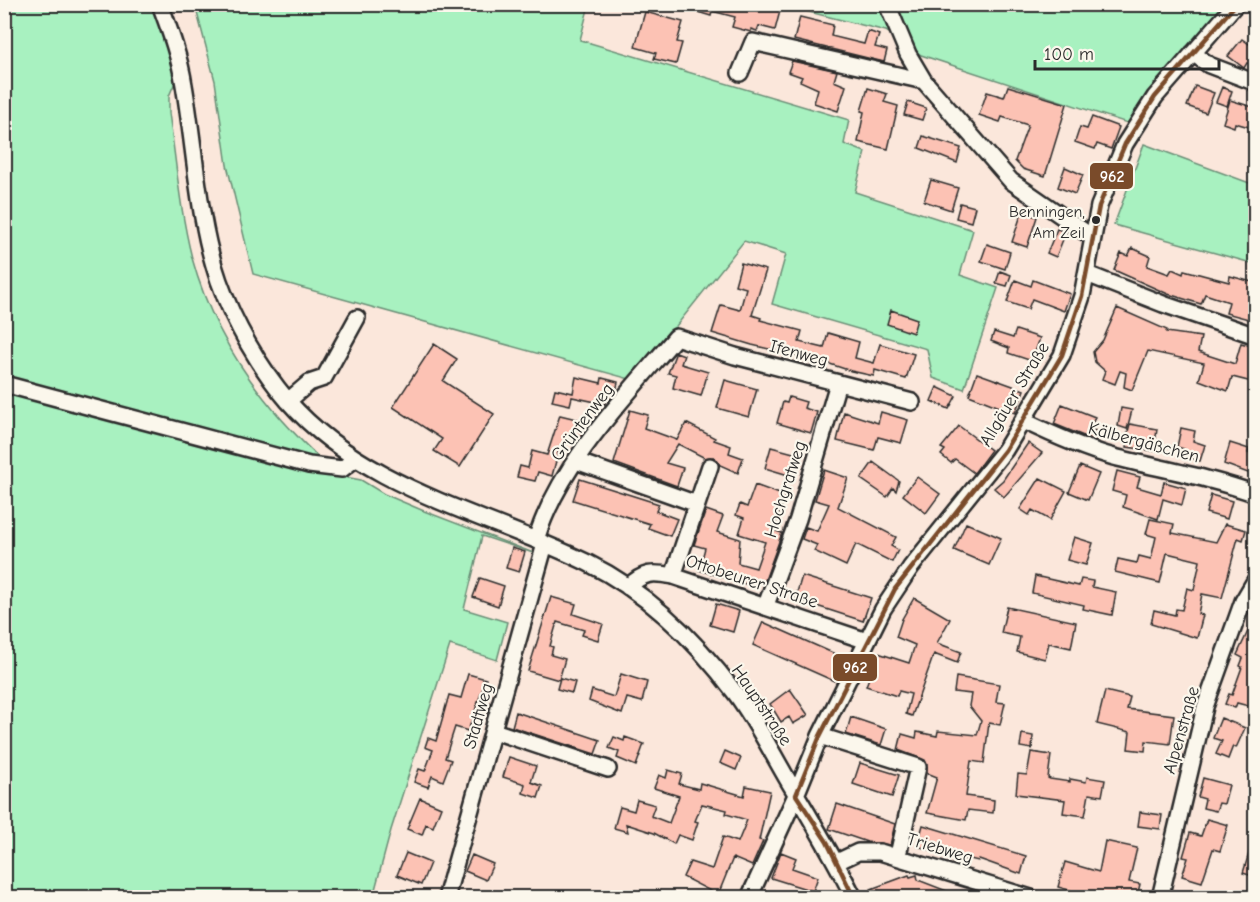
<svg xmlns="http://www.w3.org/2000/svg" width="1260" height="902" viewBox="0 0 1260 902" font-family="'Comic Neue',sans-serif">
<rect width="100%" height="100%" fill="#fbe7db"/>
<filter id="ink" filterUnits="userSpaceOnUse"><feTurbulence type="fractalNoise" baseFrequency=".0167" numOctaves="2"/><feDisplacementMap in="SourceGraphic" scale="12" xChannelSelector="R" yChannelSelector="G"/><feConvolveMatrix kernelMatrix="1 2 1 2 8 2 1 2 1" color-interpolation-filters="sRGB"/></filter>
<g filter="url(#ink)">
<path fill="#a8f1c0" stroke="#6a8e76" stroke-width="1.5" d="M4,5H154L176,80L169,96V113C176,161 180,211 192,258C214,339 263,407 325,463L5,380Z
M195,5H589L580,40L849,120L844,144L865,152L855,192L973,230L960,275L998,288L964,389L933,378L927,349L772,304L786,254L744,241L633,380L253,274L227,165L215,81Z
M781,5H880L894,36L886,31Z
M893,5H1228L1130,124L921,55L913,49Z
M1144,144L1255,185V264L1114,225Z
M5,387L334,475L361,480L384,494L424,511L536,554L482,536L464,609L507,622L497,660L450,645L391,830L373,897L5,898Z"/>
<path fill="#fcc2b4" stroke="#2b2b2b" stroke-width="1.5" d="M682,4H740L759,11L761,6L780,11L775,30L759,26L757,31L751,29V32L732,27L735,17L712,11L711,16L681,7Z
M645,12L683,22L677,42L682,43L676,64L654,59L656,53L635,47Z
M800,17L833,25L831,36L864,44L868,31L879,35L875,47L887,50L884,62L794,40Z
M1242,39L1256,49V66L1247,63L1244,68L1228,56Z
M792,61L837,71L834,81L846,86L838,111L814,103L818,89L800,81L802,77L788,72Z
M1008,86L1067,104L1045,176L1023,169L1015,161L1028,125L1002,117L1000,122L979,115L987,92L1004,97Z
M1195,86L1214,93L1206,113L1187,106Z
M1222,87L1232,91L1227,106L1216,102Z
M868,88L887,94L884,102L898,106L888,149L858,142L864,112L861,111Z
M1230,100L1256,108V129L1235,123L1234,127L1223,123Z
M908,102L926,108L922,120L904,115Z
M1092,117L1119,127L1111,149L1097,144L1095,149L1075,142L1080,127L1087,129Z
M923,136L961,148L957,163L919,148Z
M1065,167L1083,175L1075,194L1058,187Z
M931,180L958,188L951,210L924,201Z
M960,203L975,207L971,222L956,218Z
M1022,212L1037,217L1027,247L1012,242Z
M1057,229L1066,232L1056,257L1047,253Z
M987,244L1010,252L1005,269L981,261Z
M1132,248L1150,256L1147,266L1169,274L1172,269L1183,274L1184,270L1229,282L1230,276L1256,283V321L1226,313L1229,302L1205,294L1201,304L1168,294L1114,270L1121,253L1128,256Z
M741,263L766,270L752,315L761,318L760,320L802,331L799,342L824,348L828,333L859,342L855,358L874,363L880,344L914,354L906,379L875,370L874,376L851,371L821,361L752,345L712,333L721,305L740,310L746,288L735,285Z
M1000,271L1011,275L1007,286L996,283Z
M1015,280L1031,286L1033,280L1070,294L1064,311L1032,299L1028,309L1007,302Z
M1117,308L1167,330L1166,332L1201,337L1198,352L1235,364L1241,343L1255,347L1250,363L1256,365V383L1232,377L1228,391L1199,380L1204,363L1148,351L1132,390L1124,387L1126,373L1120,371L1115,384L1102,379L1105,371L1095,362L1093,352L1103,340Z
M891,310L917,319L913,333L887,324Z
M1016,330L1040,338L1032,361L1008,353L1009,348L991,341L994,332L1013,338Z
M434,344L457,359L443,381L494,414L460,467L434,451L442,439L393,407Z
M676,352L684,355L681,364L708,372L701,396L673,388L676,375L668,373Z
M977,373L1024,390L1015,413L969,395Z
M576,377L601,383L602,378L618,382L616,392L610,399L606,398L605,404L572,397L570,405L552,401L555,389L573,393Z
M725,380L757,389L749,417L717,408Z
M937,387L956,396L949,409L931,401Z
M789,397L806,402L804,408L817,412L811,433L777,423L783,402L787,403Z
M1062,404L1095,417L1090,429L1099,432L1096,441L1054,424Z
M1121,408L1132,410L1127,429L1118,426Z
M630,410L648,415L644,428L677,440L686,423L715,438L714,440L731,446L729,453L743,458L738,473L720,465L714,457L705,458L678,444L666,463L683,468L677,486L614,463Z
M844,412L878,423L881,412L908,420L901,443L878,437L874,450L837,441Z
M560,415L585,421L582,435L578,440L566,437L563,447L560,446L552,476L538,472L535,481L517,477L520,466L528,468L532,451L547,455Z
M1130,424L1157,429L1154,451L1127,447L1128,440L1126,439Z
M959,426L991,450L974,473L955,459L951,463L941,455L945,450L941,448Z
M1181,428L1195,431L1193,441L1205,445L1200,461L1182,455L1184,449L1177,447Z
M1028,443L1042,453L1004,497L994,488L1003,480Z
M1230,443L1249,449L1248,453L1256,456V476L1224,464Z
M771,447L801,455L795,477L765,468Z
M873,462L899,481L896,491L893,488L887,497L861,479Z
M1080,466L1099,474L1088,500L1069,492Z
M824,470L848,478L838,507L896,537L891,546L898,550L892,562L856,544L846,566L814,551L817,545L802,539L806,527L817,531L829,504L815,500Z
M1117,471L1140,477L1137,487L1161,494L1164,482L1186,488L1182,505L1163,499L1158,519L1123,507L1126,495L1112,491Z
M917,477L940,494L926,513L903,495Z
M1040,478L1066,491L1050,520L1032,510L1029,515L1020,509Z
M580,479L659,504L656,511L677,519L670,536L648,528L650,524L573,500Z
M755,485L785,496L773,530L782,533L764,583L758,581L756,587L699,570L705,548L694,545L706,510L723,516L717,532L740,539L738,563L756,568L765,542L739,534L744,518L736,515L740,504L747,507Z
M1211,495L1232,501L1227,519L1206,513Z
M1150,519L1174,524L1172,533L1216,542L1225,524L1246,530L1243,540L1238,538L1222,598L1202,594L1198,614L1203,615L1197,638L1151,624L1154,610L1175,615L1176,609L1182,610L1187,588L1194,590L1200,561L1167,553L1160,583L1115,572L1118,559L1137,563L1139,556L1151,559L1156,537L1146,534Z
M966,523L1001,538L989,565L954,550Z
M1074,537L1093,543L1086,565L1067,560Z
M512,548L525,552L519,572L506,568Z
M802,576L871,598L863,621L795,599Z
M1035,576L1079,586L1081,579L1093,581L1092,587L1116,592L1112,615L1083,609L1084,605L1032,593Z
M480,578L504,586L498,606L473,597Z
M551,597L576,604L573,614L603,624L598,640L582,635L584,630L557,622L550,646L553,647L551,655L565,659L559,680L528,671Z
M914,598L950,619L937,643L961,652L957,663L934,654L912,716L906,714L911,694L899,691L897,696L866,686L878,653L909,663L915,645L896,637L902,619Z
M716,604L739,611L733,632L710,625Z
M1007,607L1076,622L1071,648L1049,643L1045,659L1017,652L1020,637L1001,633Z
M1256,614V668L1250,682L1256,684V700L1252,707L1237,703L1235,708L1225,704L1229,694L1232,695L1242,667L1240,666L1243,658L1237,655Z
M763,622L844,658L834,681L753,645Z
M468,674L486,679L468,731L455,727L445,758L451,760L443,781L432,776L428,787L414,782L419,769L425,771L433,750L425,747L428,738L436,741L449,695L461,698Z
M621,674L647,682L642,702L627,698L622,714L589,701L592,690L614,697Z
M956,677L999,684L996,702L1005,703L1000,725L989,723L984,763L971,761L966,796L994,800L993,813L968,810L966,820L927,813L937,777L927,773V765L925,760L898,750L902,734L916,738L917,732L937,736L938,731L977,735L981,721L969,706L971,694L954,692Z
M560,678L575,682L572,693L557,689Z
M790,689L808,715L793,724L789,717L781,722L770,704Z
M1105,691L1130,697L1127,709L1174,715L1170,744L1146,741L1145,751L1128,749L1130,732L1097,724Z
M516,712L600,740L595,754L512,727Z
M851,717L886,729L881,745L846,734Z
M1221,718L1245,728L1236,748L1233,746L1228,759L1216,754L1222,741L1213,738Z
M1022,734L1033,736L1032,749L1020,747Z
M614,737L624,741L625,737L644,744L636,766L617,758L619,752L609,748Z
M725,751L741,758L736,770L720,763Z
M1031,752L1051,755L1048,778L1050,779L1070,782V779L1086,782L1087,777L1105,780L1102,796L1089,794L1085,816L1063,813L1065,800L1016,794L1018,774L1027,775Z
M509,757L536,766L531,782L542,786L538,798L523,793L525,784L503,777Z
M860,763L899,775L892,797L853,784Z
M668,770L682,774L679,784L699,789L700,783L744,796L746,786L770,791L759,840L763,841L752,866L733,858L718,895L683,877L690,862L712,869L723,837L738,842L747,820L726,814L727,810L702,804L695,821L698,822L692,840L678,835L674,844L654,833L626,824L628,832L614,828L620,807L634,811L637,800L655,805L651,816L669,823L679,796L654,788L659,775L666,778Z
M1203,778L1229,785L1224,804L1219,803L1216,811L1203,808L1205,799L1198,797Z
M420,798L441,807L433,827L426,824L422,835L407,829Z
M837,804L895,824L890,845L867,842L829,829Z
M1140,812L1162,815L1160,829L1138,826Z
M1207,819L1228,825L1220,851L1213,849L1202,882L1182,876L1188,858L1183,857L1190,833L1201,836Z
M923,825L1026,856L1021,874L979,859L978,861L966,858V860L917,846Z
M1253,840L1256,841V877L1243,873Z
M1105,841L1137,848L1129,882L1140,884L1137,897H1094L1058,887L1065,862L1099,872Z
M781,852L796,858L792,868L818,877L813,891L771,878Z
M406,853L430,863L421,885L397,875Z
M472,855L493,864L486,880L465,871Z
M909,875L910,877L917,875L918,880L962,897H874L871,889Z"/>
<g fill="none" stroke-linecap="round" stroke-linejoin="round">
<defs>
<path id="minor" d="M160,4C170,31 180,58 184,85C195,148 198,222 219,281C234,323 259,367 288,401C366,490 486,513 588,563C647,592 697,642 736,694C756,721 772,753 789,782C812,821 834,857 854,898
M887,4L908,54L924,81L1011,181L1092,237
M1193,53L1209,65L1256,83
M740,73L753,42L924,81
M1087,274L1163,304L1256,336
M4,384L309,465L342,469L355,459
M288,401L309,383L324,378L357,318
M1024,421C1053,435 1082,448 1114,457C1161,469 1209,477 1256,494
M576,461L697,504
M536,540C559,464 625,397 676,337L735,356L912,402
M673,576L710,466
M628,587C644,572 652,572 673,576L867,641
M766,605L798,519L838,383
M494,731L608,769
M820,736L918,767L898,855
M837,862L858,852H880L1031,898
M446,898L545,544
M749,898L796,795L820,736L883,609L911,567L1005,450L1062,355L1082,296L1099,206L1125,144L1155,97L1236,4
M1160,898L1205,707L1243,601L1256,579"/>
</defs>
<use href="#minor" stroke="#2b2b2b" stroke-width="20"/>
<use href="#minor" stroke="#fbf7ec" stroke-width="15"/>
<defs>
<path id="bus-1" d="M854,898L827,842L796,795L820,736L895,589L1005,450L1062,355L1082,296L1099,206L1125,144L1155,97L1236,4"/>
</defs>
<use href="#bus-1" stroke="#fbf7ec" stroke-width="9"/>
<use href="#bus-1" stroke="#7a4b2a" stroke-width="4.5"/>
</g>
</g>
<circle fill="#2b2b2b" stroke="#fbf7ec" stroke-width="2" cx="1096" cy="220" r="5"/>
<g text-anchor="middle" stroke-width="4.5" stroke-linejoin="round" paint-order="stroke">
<g font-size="16" fill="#2b2b2b" stroke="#fbf7ec" text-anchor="end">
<text x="1085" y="217">Benningen,<tspan x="1085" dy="21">Am Zeil</tspan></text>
</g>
<g font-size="18" fill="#2b2b2b" stroke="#fbf7ec">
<text transform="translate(799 353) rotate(15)" y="6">Ifenweg</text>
<text transform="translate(1014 394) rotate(-59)" y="6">Allgäuer Straße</text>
<text transform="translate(582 422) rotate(-53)" y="6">Grüntenweg</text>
<text transform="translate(1144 442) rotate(15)" y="6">Kälbergäßchen</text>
<text transform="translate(785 489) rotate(-72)" y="6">Hochgratweg</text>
<text transform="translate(752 581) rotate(18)" y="6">Ottobeurer Straße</text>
<text transform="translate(762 705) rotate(56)" y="6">Hauptstraße</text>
<text transform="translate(478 716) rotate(-74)" y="6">Stadtweg</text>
<text transform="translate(1181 730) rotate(-74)" y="6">Alpenstraße</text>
<text transform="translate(940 848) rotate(17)" y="6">Triebweg</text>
</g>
</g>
<g stroke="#fbf7ec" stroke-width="2">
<rect x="1089" y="162" width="45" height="28" rx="6" fill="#7a4b2a"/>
<rect x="832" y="653" width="46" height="29" rx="6" fill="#7a4b2a"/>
</g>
<g font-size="16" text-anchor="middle" font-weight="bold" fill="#fff">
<text x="1112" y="182">962</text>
<text x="855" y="673">962</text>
</g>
<rect width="1260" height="902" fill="none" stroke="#fbf7ec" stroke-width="24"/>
<rect x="12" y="12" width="1236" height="878" fill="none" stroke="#2b2b2b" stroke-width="2" filter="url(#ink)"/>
<path d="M1035 60v9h184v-9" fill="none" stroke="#2b2b2b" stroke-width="3"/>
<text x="1044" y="60" font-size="18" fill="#2b2b2b" stroke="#fbf7ec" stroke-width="4.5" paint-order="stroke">100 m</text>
</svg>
